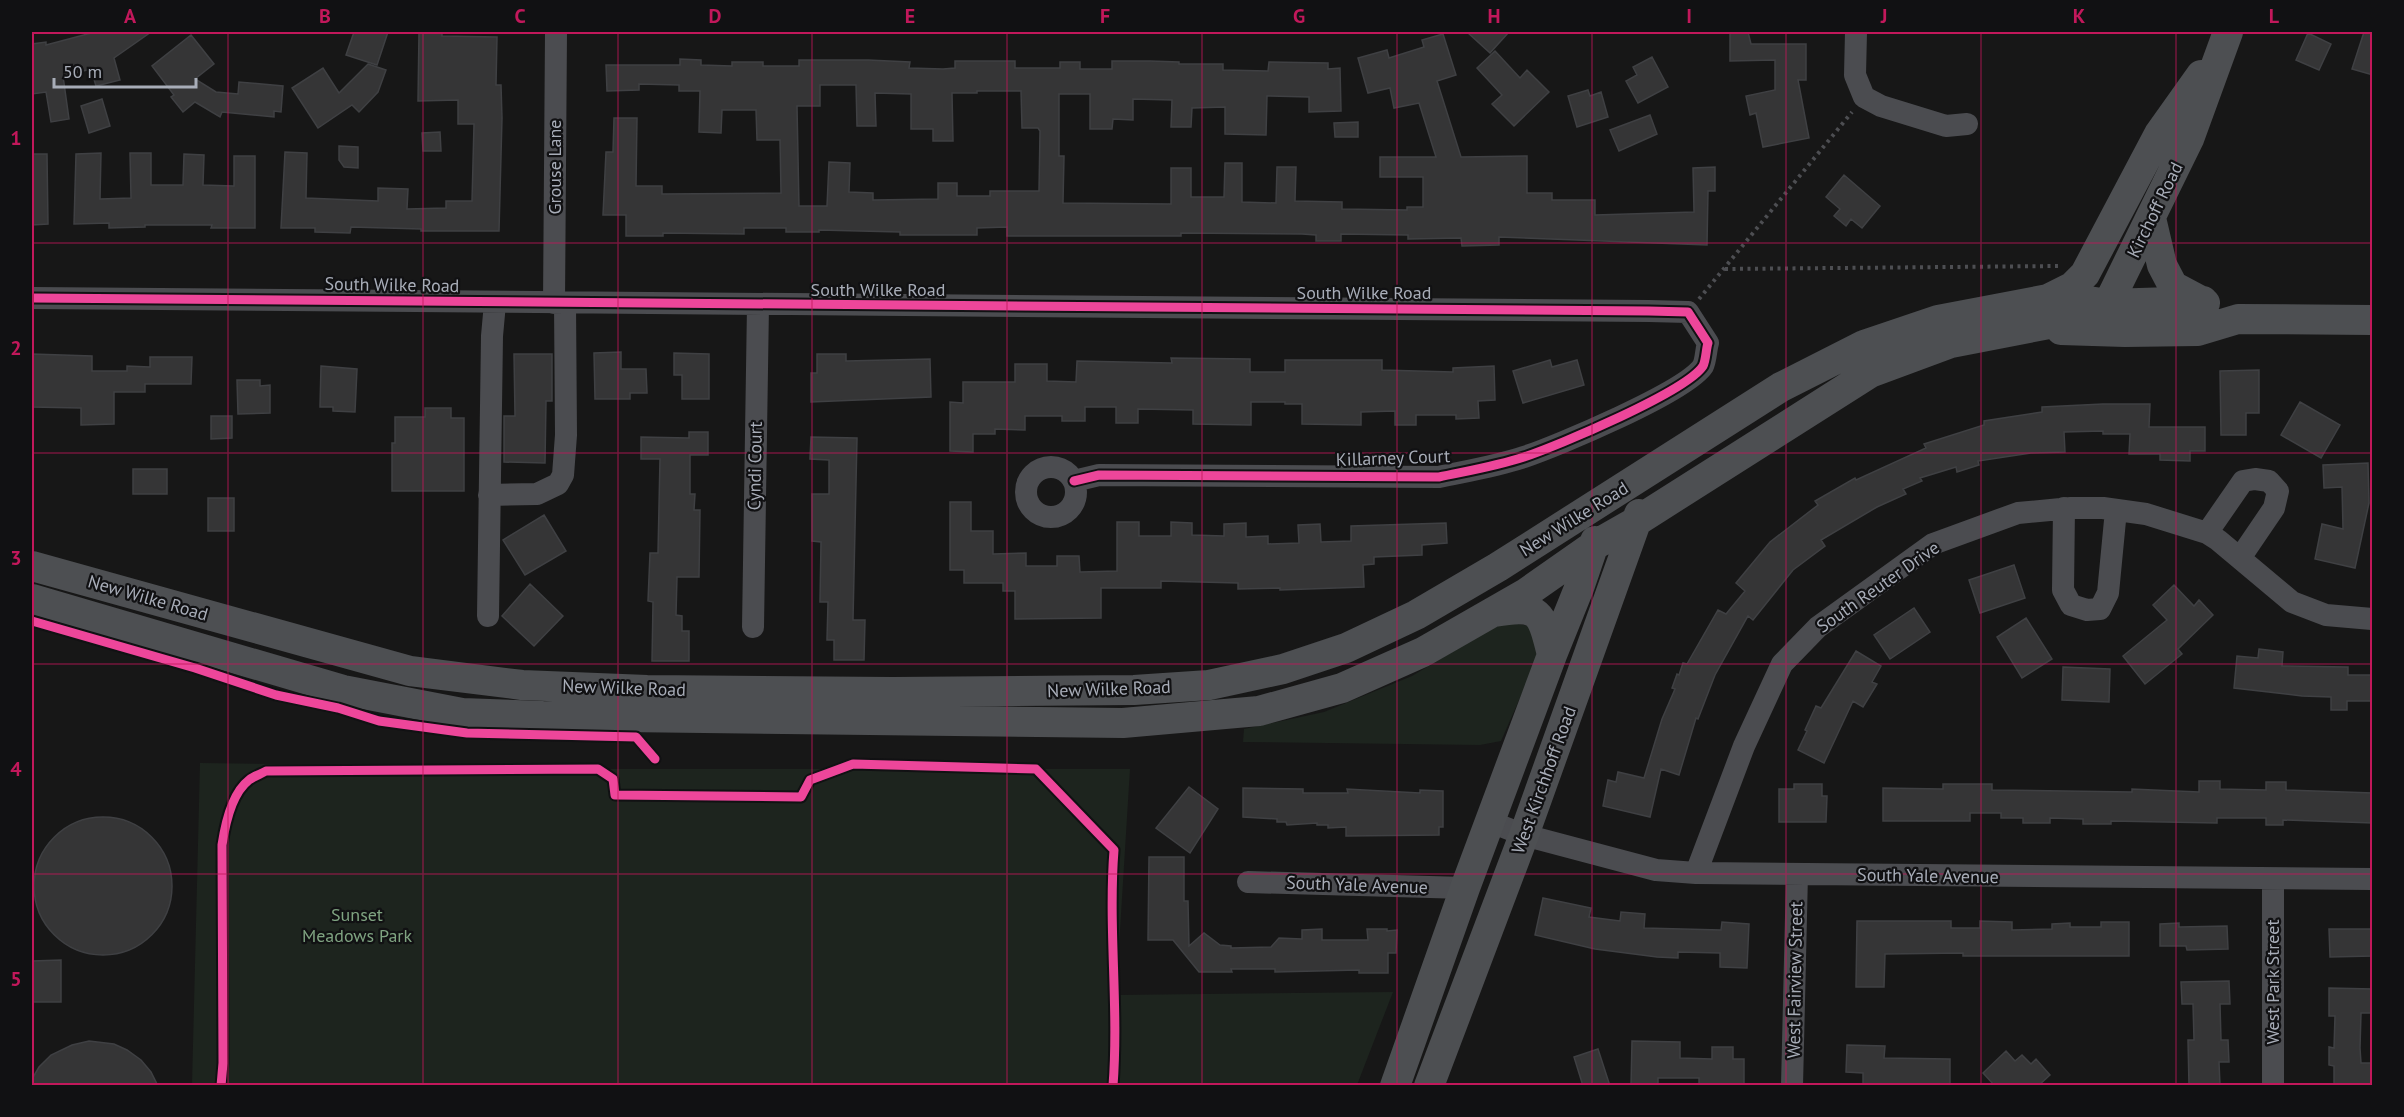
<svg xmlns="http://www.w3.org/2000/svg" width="2404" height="1117" viewBox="0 0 2404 1117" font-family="'PT Sans',sans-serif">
<rect width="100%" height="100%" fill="#171717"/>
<path fill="#1d241e" d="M1509,622L1533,627L1541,650L1501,741L1480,745L1243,742L1244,729L1324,712L1412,676L1492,628Z
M200,763L610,769H1130L1116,995L1393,992L1357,1085H192Z"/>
<path fill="#353536" stroke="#3f4043" stroke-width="1.5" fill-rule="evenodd" d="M95,32H151L114,58L120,80L96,86L91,69L63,76L69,119L51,122L46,92L32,94V44L46,42V45Z
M354,32H388L377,65L346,55Z
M419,32H442V36L497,37L496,85H501L502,118L499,231H421V229L351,227L350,233L315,232V228H281L285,152L307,153L306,198L378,201V188L408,189L407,209L446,208V201H472L474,124H458V100L418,101Z
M1467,32H1509L1490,53Z
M1730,32H1748L1751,44H1806V80H1798L1809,138L1763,147L1756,113L1750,115L1746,96L1775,90V60L1730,61Z
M2364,32H2373V75L2352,69Z
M2308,33L2331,44L2319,70L2296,60Z
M1443,34L1456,75L1437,81L1461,157L1527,156V193H1552V200H1595V215L1694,212L1693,168L1715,167V191H1708L1707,245L1499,237V245L1462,246L1461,238L1408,239V235L1341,234V241H1316V235L1302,234L1181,233V236H1007V227L977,228V235H900V232L819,230V232H786V228H744V234L663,233V236H626V215H603L606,152H613L614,118H637L636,186H662V194L781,193L780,140H757L756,110H722L721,133L699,132L700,91H679V85L639,84V90L607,91L606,65H680V59L701,60V65L732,66V62H763V66H799V60H868L910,62L909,68L943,69L955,68V61H1015V68H1060V62H1080V69H1112V61H1150L1179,62V64H1223V70L1268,71L1269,62L1328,63V69L1340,68L1341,111L1309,112V97L1267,96L1266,135L1225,134V107L1192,108L1191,127H1171L1172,100L1133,99V120L1113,119L1112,129H1090V94H1059V156H1064L1063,203L1171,204V168H1191V197H1224L1225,163H1242V202L1276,203L1277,167H1296L1295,201L1342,202V209L1407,210V207H1423V177H1380V157H1436L1419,103L1394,108L1390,88L1368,93L1358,58L1387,50L1389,58L1424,47L1422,40ZM820,85H856L857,126H876L875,93L911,94V129H933V141H953L952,93H977V91H1021L1022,128H1038L1040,131L1039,191H990V196H957V183H938V199L873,200V193L849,192L850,163L829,162L827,206H799L797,106H820Z
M191,35L214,64L195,79L216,92L238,94L239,82L283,86L281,112L274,111V117L222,112L220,117L195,102L183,112L171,97L174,95L152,66Z
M1495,51L1520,78L1527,70L1549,92L1514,126L1492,104L1502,95L1477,68Z
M1652,57L1668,87L1638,103L1626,81L1637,75L1633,67Z
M368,64L386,70L378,92L359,112L352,105L318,128L292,88L323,68L339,93Z
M1588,90L1590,96L1601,92L1608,117L1577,127L1568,96Z
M102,99L110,126L89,133L81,106Z
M1650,115L1657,134L1619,151L1610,130Z
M1358,122V137H1335L1334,123Z
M440,132L441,151H423L422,133Z
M339,146L358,147V168L344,167L339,160Z
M101,153L100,199L131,198L130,153H151V185H183L184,154L204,155L203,185L234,186V156H255V228H211L212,225H145V227L109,228V223L74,224L76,154Z
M32,154H47L48,224L32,225Z
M1844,175L1880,206L1862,228L1851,219L1846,226L1834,216L1840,209L1826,197Z
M621,352V369H646L647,393H630V399H595L594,353Z
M674,353L709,354V399H682V375H674Z
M32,354L92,356V371H127V366L150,367V357H192L191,384H145V392H114V424L81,425V408L32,407Z
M514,354H552V401H546L545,463L504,462V416H515Z
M817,354H846V361L930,359L931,397L811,402V373H817Z
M1171,358L1250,359V372H1285V360H1382V370L1453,372V368L1494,366L1495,400L1478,401L1479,418L1456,419V415H1416V425H1395V411L1361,412V425L1302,424V404H1285V402H1251V425L1193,424V410L1138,409V423H1116V407H1085V421H1062V416H1025V430L995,429V434H973V452L950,451V402L963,403V382H1015V364H1047V381L1076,382L1077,361L1172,363Z
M1550,360L1552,367L1577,360L1584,385L1523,403L1513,371Z
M321,366L357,369L355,412L333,411V407H320Z
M2259,370V413H2246V435H2221L2220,371Z
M237,380H260V386L270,385V413L238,414Z
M2300,402L2340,425L2321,458L2281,435Z
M2103,404H2150L2149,427H2205V451H2190V461L2160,460V454H2129L2130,434H2103V431L2064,432L2065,452L2031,453L1978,461L1979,465L1957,472L1956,467L1920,478L1922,481L1903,489L1906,494L1877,507L1821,540L1825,546L1793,570L1753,620L1748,616L1715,675L1698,719L1696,718L1679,775L1661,769L1650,817L1603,806L1608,780L1616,782L1618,772L1644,778L1662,719L1675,689L1672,688L1677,674L1679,675L1683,663L1687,664L1718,610L1726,614L1745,591L1736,583L1770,542L1818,505L1815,501L1855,478L1856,480L1926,448L1924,444L1984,425V421L2042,412V407Z
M425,408H451V418H464V491H392V443H395V417H425Z
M211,416H232V438L211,439Z
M689,432H708V455H690V494H695L694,510H700L699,577H677L676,615L682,616V631H689V661H652L653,602L648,601L650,553H658L660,459H641V437L689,438Z
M811,437L857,438L853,620H865L864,660H834V640H827L828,602H820L821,542L812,541V494H829V460L810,459Z
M2368,463L2369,503L2355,568L2315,559L2322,524L2343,529L2342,487L2324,488L2323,465Z
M133,469H167V494H133Z
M208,498H234V531H208Z
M950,502H971V531H993V554L1026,553V566H1057V556H1079L1080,572L1117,571V522H1139V536H1171V522L1192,523V535L1224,536V524L1246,523V537L1268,536V544L1299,543L1298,525L1320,524L1321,542L1351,541V526L1446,523L1447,543L1422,545V555L1374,557V564L1363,565L1364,587L1280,590V588L1238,589V583L1161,581V588H1101V618L1015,619V591H1003V583H964V570H950Z
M544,515L566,551L525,575L503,540Z
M2014,565L2025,598L1980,613L1969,580Z
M530,584L563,616L534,646L502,616Z
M2174,585L2194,606L2199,600L2213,615L2178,649L2182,654L2145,684L2123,656L2167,620L2153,605Z
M1914,608L1930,632L1890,659L1874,635Z
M2026,618L2052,659L2022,678L1997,637Z
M2259,649L2283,652L2282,666L2348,667V675H2373V701H2347V710H2331V697L2302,696L2234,688L2237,656L2258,658Z
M1856,651L1881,666L1872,682L1877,684L1863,707L1853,701L1824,763L1798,750L1807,731L1805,730L1816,706L1821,708Z
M2063,667L2110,669L2109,702L2062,700Z
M2199,781H2220V789L2266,790V782H2286V790L2373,793V823L2283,820V825H2266V818H2217V823L2111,821V824H2083V819L2050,818V823H2023V818H2001V813H1970V821H1883V788L1943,789V784H1992V790L2132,792V789L2199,792Z
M1794,784H1822V796H1827L1826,822H1779V789H1794Z
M1189,787L1218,809L1190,853L1156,828Z
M1243,788L1303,789V793H1348L1347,789L1420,793V790L1443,791V827H1439V835L1346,836V827L1328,828V825H1317V823L1287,825L1286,822H1277V819L1243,817Z
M34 886a69 69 0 1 1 138 0a69 69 0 1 1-138 0Z
M1149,857H1184V901H1188L1189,946L1204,933L1220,945L1231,946V948L1271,947L1279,938L1302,939V930L1322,929V940H1368L1367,929H1387V931L1397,930L1396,953H1388V973H1359V970L1275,972V969H1231L1232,972H1199L1173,940H1148Z
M1543,898L1591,908L1589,917L1620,921L1621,912L1645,914L1644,928L1721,930L1722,922L1749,924L1747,968L1720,967V953L1678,952V958L1657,957L1595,949L1535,935Z
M1857,921H1951V928H1980V921L2012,922V930L2052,929V924L2070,923V927H2101V922H2129V956H1963V953L1885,954L1884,987H1856Z
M2179,923V927L2227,926L2228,949L2187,950L2186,946H2160V924Z
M2329,929H2373V956L2330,957Z
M61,960V1002H32V961Z
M2229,981L2230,1004H2220L2221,1040H2228L2229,1062H2219L2220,1085L2189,1086L2188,1040H2194L2193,1004H2182L2181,982Z
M2329,988L2373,989V1013H2361L2360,1048L2361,1063H2373V1086H2334V1066L2329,1065V1047L2334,1048L2335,1016H2329Z
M89,1041L114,1044L127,1050L141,1060L151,1072L158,1086H32V1079L39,1067L51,1055L72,1045Z
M1632,1041L1680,1042V1058L1712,1059V1047H1733V1059H1744V1086H1699V1078H1658V1086H1631Z
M1847,1045L1885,1046L1884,1058L1950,1059V1086H1863V1073L1846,1072Z
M1598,1049L1610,1086H1583L1574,1057Z
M2006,1051L2015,1061L2022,1055L2031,1064L2036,1059L2050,1075L2038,1086H1995L1983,1073Z"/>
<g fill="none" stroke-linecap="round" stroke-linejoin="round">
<path stroke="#4d4e52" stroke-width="4" stroke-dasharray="3 4.5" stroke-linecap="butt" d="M1725,269L2059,266
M1699,299L1852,112"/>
<path stroke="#4b4c50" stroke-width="22" d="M1856,32L1855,75L1864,97L1881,106L1946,126L1967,124
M32,298L1649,311L1688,312L1708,343C1706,349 1706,360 1703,366C1686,392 1557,446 1524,457C1497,466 1467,471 1439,477L1099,475L1074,481
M554,303L556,32
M1026 492a25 25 0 1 1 50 0a25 25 0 1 1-50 0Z
M489,495L537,494L558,484L563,475L566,435L565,303
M2064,508L2063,590L2071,605L2087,610L2100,609L2108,593L2116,510
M2207,533L2243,481L2255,479L2269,481L2278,491L2274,508L2240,558
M488,616L492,336L495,303
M753,627L758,305
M1491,822L1524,835L1656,870L1696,873L2372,879
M1696,873L1744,746L1782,664L1818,627L1933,544L2018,513L2071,508H2103L2146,514L2207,533L2218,540L2292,602L2326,615L2372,619
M1248,882L1465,888
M1792,1086L1797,874
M2273,1086V879"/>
<path stroke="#4d4f52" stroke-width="30" d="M2151,218L2162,265L2173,286L2205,303
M2048,299L2072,287L2085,274L2159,134L2201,75
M2061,330L2125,332L2198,331L2238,319L2372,320
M32,566L410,671L522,685L647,690L893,692L1134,690L1209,685L1283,669L1346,648L1416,615L1498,567L1781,387L1864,345L1938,320L2048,299L2069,298L2108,304L2203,301
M32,599L343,690L462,713L543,716L1123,723L1259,711L1342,688L1423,652L1526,593L1593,546L1637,521L1870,373L1951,343L2070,320L2108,304L2189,139L2228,32
M1494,612C1540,604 1542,612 1552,655
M1395,1086L1465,888L1552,655L1579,588L1595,541
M1429,1086L1524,835L1639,514"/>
<defs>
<path id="cycleway" d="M32,298L1649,311L1688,312L1708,343C1706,349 1706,360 1703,366C1686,392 1557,446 1524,457C1497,466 1467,471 1439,477L1099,475L1074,481
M32,621L195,668L276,695L338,708L379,721L467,733L636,737L655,759
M221,1086L223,1063L222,845C225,825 232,793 249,780C254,776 261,774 266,771L598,769L613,779L615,795L801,797L810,780L853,764L1036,769L1114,850C1108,928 1119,1007 1113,1086"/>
</defs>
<use href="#cycleway" stroke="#111113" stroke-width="13"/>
<use href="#cycleway" stroke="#ed469a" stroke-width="9"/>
</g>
<path fill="none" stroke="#c2185b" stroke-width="1.5" stroke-opacity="0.55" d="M228,32V1086M423,32V1086M618,32V1086M812,32V1086M1007,32V1086M1202,32V1086M1397,32V1086M1592,32V1086M1786,32V1086M1981,32V1086M2176,32V1086M32,243H2372M32,453H2372M32,664H2372M32,874H2372"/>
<g text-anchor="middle" stroke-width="4.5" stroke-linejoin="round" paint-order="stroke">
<g font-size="18" fill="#a8adb8" stroke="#111113">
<text transform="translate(555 167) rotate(-90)" y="6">Grouse Lane</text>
<text transform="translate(2155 210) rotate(-64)" y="6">Kirchoff Road</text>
<text transform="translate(392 285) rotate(1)" y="6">South Wilke Road</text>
<text x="878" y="296">South Wilke Road</text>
<text x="1364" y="299">South Wilke Road</text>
<text transform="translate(1393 458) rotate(-2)" y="6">Killarney Court</text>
<text transform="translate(755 466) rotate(-89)" y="6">Cyndi Court</text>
<text transform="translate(1574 519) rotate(-32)" y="6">New Wilke Road</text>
<text transform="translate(1878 587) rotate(-35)" y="6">South Reuter Drive</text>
<text transform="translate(148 598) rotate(16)" y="6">New Wilke Road</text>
<text transform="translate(624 688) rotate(2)" y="6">New Wilke Road</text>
<text transform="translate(1109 689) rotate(-2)" y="6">New Wilke Road</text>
<text transform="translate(1544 780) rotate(-70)" y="6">West Kirchhoff Road</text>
<text transform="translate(1928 876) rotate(1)" y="6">South Yale Avenue</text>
<text transform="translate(1357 885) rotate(2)" y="6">South Yale Avenue</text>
<text transform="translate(1795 980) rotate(-89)" y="6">West Fairview Street</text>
<text transform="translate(2273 982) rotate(-90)" y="6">West Park Street</text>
</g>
<g font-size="18" fill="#7fa381" stroke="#111113">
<text x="357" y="921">Sunset<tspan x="357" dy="21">Meadows Park</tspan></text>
</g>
</g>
<rect width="2404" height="1117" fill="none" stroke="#111113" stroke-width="66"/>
<path d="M54 78v9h142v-9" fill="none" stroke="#a8adb8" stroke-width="3"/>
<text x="63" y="78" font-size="18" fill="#a8adb8" stroke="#111113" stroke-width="4.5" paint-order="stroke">50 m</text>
<rect x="33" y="33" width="2338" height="1051" fill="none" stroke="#c2185b" stroke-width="2"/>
<g font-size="20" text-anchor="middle" font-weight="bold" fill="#c2185b">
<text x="130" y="23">A</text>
<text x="325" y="23">B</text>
<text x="520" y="23">C</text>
<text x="715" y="23">D</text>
<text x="910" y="23">E</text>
<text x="1105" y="23">F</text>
<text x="1299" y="23">G</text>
<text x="1494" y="23">H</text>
<text x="1689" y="23">I</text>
<text x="1884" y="23">J</text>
<text x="2079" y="23">K</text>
<text x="2274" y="23">L</text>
<text x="16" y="145">1</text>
<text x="16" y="355">2</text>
<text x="16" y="565">3</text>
<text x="16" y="776">4</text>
<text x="16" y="986">5</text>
</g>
</svg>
